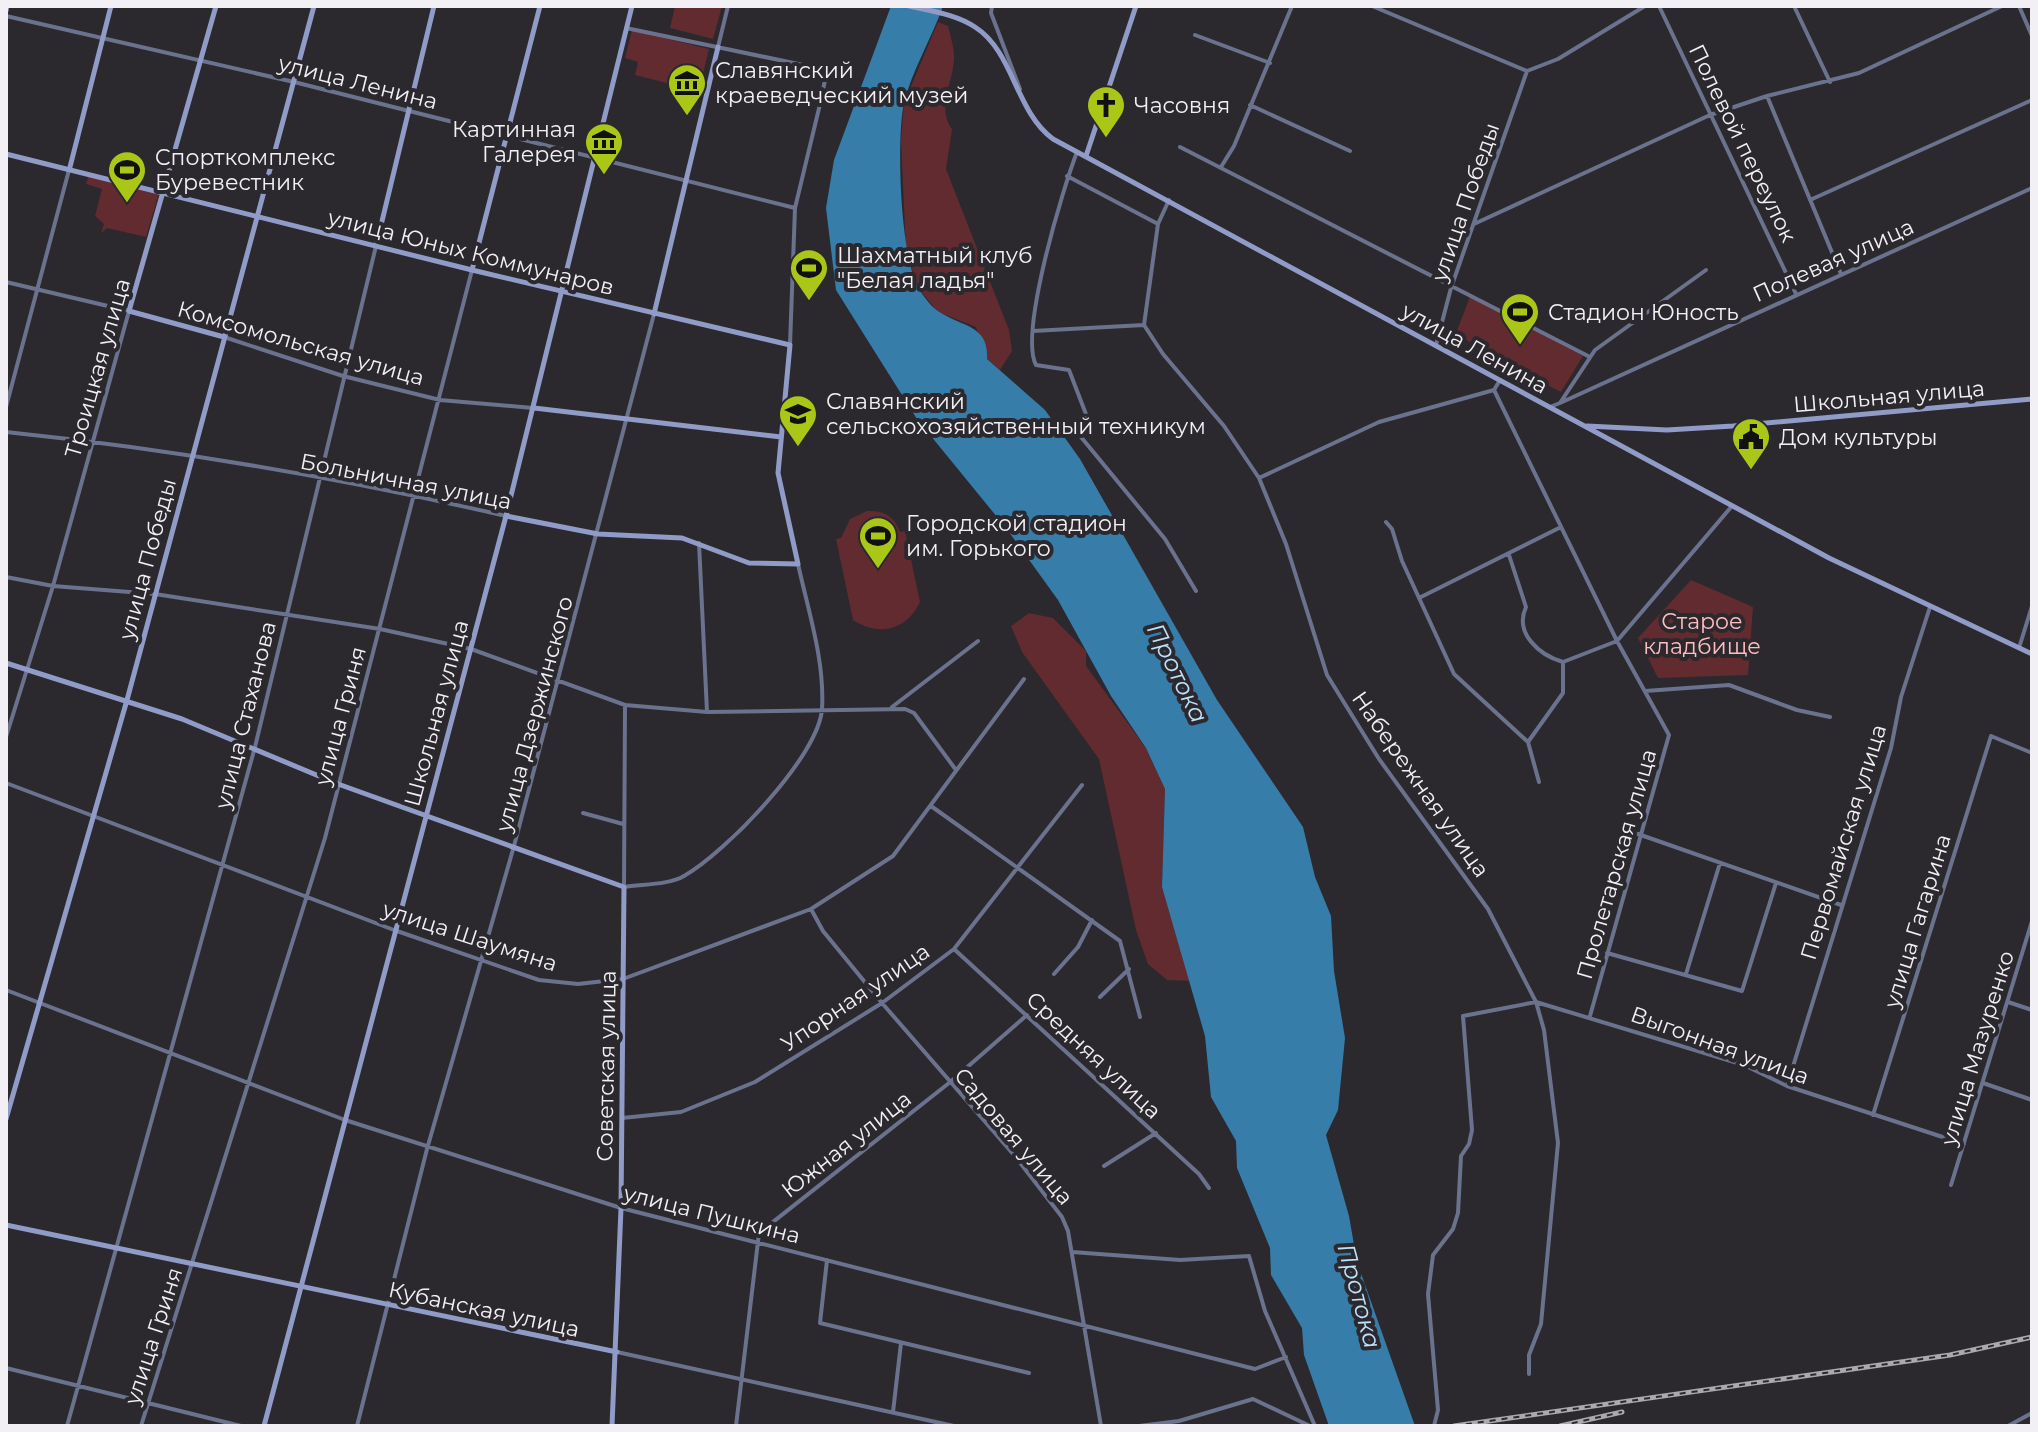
<svg xmlns="http://www.w3.org/2000/svg" width="2038" height="1432" viewBox="0 0 2038 1432" font-family="Montserrat,sans-serif">
<rect width="100%" height="100%" fill="#2b292e"/>
<path fill="#612b2f" d="M675,6H722L713,39L670,28Z
M938,22L948,26C950,35 953,44 954,53C956,78 935,106 952,129L946,169L1009,330L1012,351L1000,370L987,359L976,327L938,312L918,288L906,251L901,140L904,103Z
M632,30L709,49L699,91L635,75L638,62L625,58Z
M89,175L159,193L146,237L107,228L101,233L104,224L95,216L102,189L86,184Z
M1470,297L1583,356L1561,392L1492,357L1456,333Z
M867,511C883,510 895,516 900,532L905,531L920,602C907,630 879,637 853,620L836,539L841,538L850,519Z
M1691,580L1753,607L1748,675L1658,678L1638,638Z
M1029,613L1053,618L1086,651V666L1146,748L1165,789L1162,887L1191,981L1167,980L1148,964L1136,930L1099,759L1022,652L1011,626Z"/>
<path fill="#377daa" d="M891,6H943C932,38 912,70 904,103C896,139 900,261 920,291C925,298 933,309 941,313C964,327 989,326 987,359L1045,410L1080,459L1217,700L1303,827L1315,877L1331,916L1334,971L1345,1038L1338,1110L1326,1135L1349,1216L1357,1262L1415,1426H1329L1304,1355L1302,1328L1271,1275L1270,1248L1237,1168L1236,1141L1211,1097L1205,1036L1162,887L1165,789L1146,748L1111,696L1058,600L1006,528L917,419L836,290L826,208L834,160Z"/>
<g fill="none" stroke-linecap="round" stroke-linejoin="round">
<path stroke="#6b728e" stroke-width="4" d="M992,6L991,13L1020,89
M1372,6L1527,71
M1659,6L1796,294
M1794,6L1830,82
M2019,6L2032,36
M6,16L294,82L795,208
M626,28L827,70L821,100L794,95
M1195,35L1270,63
M718,47L728,6
M1527,71L1558,59L1645,6
M1767,96L1841,274
M1250,105L1350,151
M1180,147L1588,356
M1077,152C1063,188 1019,333 1036,365L1069,370L1089,422L1081,437L1165,539L1196,591
M1221,167L1234,146L1292,6
M1067,176L1158,224
M1169,200L1158,224L1144,325L1163,354L1224,426L1259,478L1286,544L1327,675L1379,759L1488,909L1536,1002L1544,1030L1558,1143L1541,1324L1529,1355V1374
M1810,200L2032,100
M1474,224L1710,115L1767,96L1859,73L2002,6
M6,282L129,311L53,586L6,737
M1033,331L1144,325
M224,337L343,376L440,400L533,408
M790,345L795,208L821,100
M1436,345L1451,288L1527,71
M1500,380L1494,390L1617,641L1669,735L1590,1016
M1560,403L2032,188
M6,407L69,170
M1550,407L1560,403L1595,350L1706,270
M6,432C170,449 345,479 506,516
M1259,478L1379,422L1494,390
M1386,522L1392,529L1402,561L1454,674L1528,742L1539,782
M699,543L707,712
M1509,555L1526,607C1514,633 1539,655 1563,662
M6,577L53,586L155,594L380,629L471,649L625,705L707,712L905,709L914,713L956,770
M1419,598L1561,527
M2019,648L2032,606
M1645,691L1729,685L1797,710L1830,717
M625,705L624,887C642,884 669,885 684,876C725,853 819,756 822,709C825,661 808,610 798,564
M892,707L978,641
M1528,742L1563,693V662L1617,641L1732,506
M6,783L394,930L539,980L578,984L623,979L811,909L893,856L1024,679
M931,806L1120,941L1140,1017
M583,813L623,824
M1638,834L1841,905
M811,909L823,931L882,1003L1014,1155L1062,1217L1068,1231L1101,1426
M954,949L1199,1174L1209,1188
M1607,953L1742,991L1776,883
M1054,974L1078,947L1092,920
M1686,974L1720,863
M6,990L345,1120L621,1208L1255,1369L1286,1357
M1100,997L1129,969
M2008,1002L2032,1010
M1983,1083L2032,1100
M1787,1086L1891,748L1901,697L1930,607
M1873,1115L1991,736L2032,753
M622,1118L681,1112L755,1082L882,1003L954,949L1082,785
M1104,1166L1156,1133
M1951,1185L2032,921
M1072,1252L1180,1260L1249,1256L1265,1311L1315,1426
M827,1260L820,1323L1029,1373
M617,1352L954,1426
M6,1368L241,1426
M893,1412L901,1343
M67,1426L255,747L376,246
M141,1426L325,838L472,270
M357,1426L427,1149L514,846L654,314
M736,1426L759,1233L949,1083L1027,1015
M1139,1426L1179,1421L1253,1399L1310,1426
M1434,1426L1438,1410L1428,1294L1433,1255L1453,1229L1458,1213L1461,1156L1469,1144L1472,1130L1463,1016L1536,1002L1744,1065L1787,1086L1964,1144
M2008,1426L2032,1413"/>
<path stroke="#909bc7" stroke-width="5" d="M216,6L129,311L224,337
M909,6C930,11 956,14 975,27C1014,52 1015,111 1053,139L1829,558L2032,654
M6,11L7,6
M6,154L472,270L790,345L778,473L798,564L749,563L682,538L598,534L506,516
M1086,156L1136,6
M70,167L111,6
M376,246L434,6
M472,270L540,6
M654,314L718,47
M534,408L781,437
M1587,426L1667,430L1733,426L2032,399
M6,663L182,719L338,784L624,887L621,1208L612,1426
M6,1119L127,700L314,6
M6,1225L617,1352
M264,1426L506,516L632,6"/>
<defs>
<path id="rail" d="M1454,1426L1950,1355L2032,1337
M1560,1426L1622,1412"/>
</defs>
<use href="#rail" stroke="#aba9ad" stroke-width="5"/>
<use href="#rail" stroke="#2b292e" stroke-width="2" stroke-dasharray="6" stroke-linecap="butt"/>
</g>
<defs>
<symbol id="museum-pin" viewBox="-11 -11 22 30"><path d="M0 17L-7.5 6A9.5 9.5 0 1 1 7.5 6Z" fill="#aac718" stroke="#2b292e"/><path d="M0-6L6-3V-2H-6V-3ZM-5-1h2V3h-2ZM-1-1h2V3h-2ZM3-1h2V3H3ZM-6 4H6V6H-6Z" fill="#111"/></symbol>
<symbol id="church-pin" viewBox="-11 -11 22 30"><path d="M0 17L-7.5 6A9.5 9.5 0 1 1 7.5 6Z" fill="#aac718" stroke="#2b292e"/><path d="M-1.2-6h2.4v3.5h3.3v2.4h-3.3V6h-2.4V-.1h-3.3v-2.4h3.3Z" fill="#111"/></symbol>
<symbol id="stadium-pin" viewBox="-11 -11 22 30"><path d="M0 17L-7.5 6A9.5 9.5 0 1 1 7.5 6Z" fill="#aac718" stroke="#2b292e"/><path d="M0-5a6.5 5 0 1 0 0 10a6.5 5 0 1 0 0-10ZM-3.5-1.8h7v3.6h-7Z" fill="#111"/></symbol>
<symbol id="university-pin" viewBox="-11 -11 22 30"><path d="M0 17L-7.5 6A9.5 9.5 0 1 1 7.5 6Z" fill="#aac718" stroke="#2b292e"/><path d="M0-5L7-2L0 1L-7-2ZM-4 1L0 2.5L4 1V4Q0 6-4 4Z" fill="#111"/></symbol>
<symbol id="civic-pin" viewBox="-11 -11 22 30"><path d="M0 17L-7.5 6A9.5 9.5 0 1 1 7.5 6Z" fill="#aac718" stroke="#2b292e"/><path d="M-.6-6.5H3V-4.5H.6V-3L4-1V1h2V6H-6V1h2V-1L-.6-3ZM-1.2 2.5V6h2.4V2.5Z" fill="#111"/></symbol>
</defs>
<g fill-rule="evenodd">
<use href="#museum-pin" x="665" y="61" width="44" height="60"/>
<use href="#church-pin" x="1084" y="83" width="44" height="60"/>
<use href="#museum-pin" x="582" y="120" width="44" height="60"/>
<use href="#stadium-pin" x="105" y="148" width="44" height="60"/>
<use href="#stadium-pin" x="787" y="246" width="44" height="60"/>
<use href="#stadium-pin" x="1498" y="290" width="44" height="60"/>
<use href="#university-pin" x="776" y="392" width="44" height="60"/>
<use href="#civic-pin" x="1729" y="415" width="44" height="60"/>
<use href="#stadium-pin" x="856" y="514" width="44" height="60"/>
</g>
<g text-anchor="middle" stroke-width="8" stroke-linejoin="round" paint-order="stroke">
<g font-size="22" fill="#f2f0f4" stroke="#2b292e" text-anchor="start">
<text x="715" y="78">Славянский<tspan x="715" dy="25">краеведческий музей</tspan></text>
<text x="1134" y="113">Часовня</text>
<text x="576" y="137" text-anchor="end">Картинная<tspan x="576" dy="25">Галерея</tspan></text>
<text x="155" y="165">Cпорткомплекс<tspan x="155" dy="25">Буревестник</tspan></text>
<text x="837" y="263">Шахматный клуб<tspan x="837" dy="25">"Белая ладья"</tspan></text>
<text x="1548" y="320">Стадион Юность</text>
<text x="826" y="409">Славянский<tspan x="826" dy="25">сельскохозяйственный техникум</tspan></text>
<text x="1779" y="445">Дом культуры</text>
<text x="906" y="531">Городской cтадион<tspan x="906" dy="25">им. Горького</tspan></text>
</g>
<g font-size="22" fill="#f2f0f4" stroke="#2b292e">
<text transform="translate(358 82) rotate(14)" y="8">улица Ленина</text>
<text transform="translate(1743 143) rotate(64)" y="8">Полевой переулок</text>
<text transform="translate(1465 202) rotate(-71)" y="8">улица Победы</text>
<text transform="translate(471 252) rotate(14)" y="8">улица Юных Коммунаров</text>
<text transform="translate(1833 260) rotate(-24)" y="8">Полевая улица</text>
<text transform="translate(301 343) rotate(16)" y="8">Комсомольская улица</text>
<text transform="translate(1475 348) rotate(29)" y="8">улица Ленина</text>
<text transform="translate(97 368) rotate(-74)" y="8">Троицкая улица</text>
<text transform="translate(1889 396) rotate(-5)" y="8">Школьная улица</text>
<text transform="translate(406 481) rotate(11)" y="8">Больничная улица</text>
<text transform="translate(147 559) rotate(-75)" y="8">улица Победы</text>
<text transform="translate(436 713) rotate(-75)" y="8">Школьная улица</text>
<text transform="translate(534 714) rotate(-75)" y="8">улица Дзержинского</text>
<text transform="translate(245 715) rotate(-76)" y="8">улица Стаханова</text>
<text transform="translate(340 716) rotate(-75)" y="8">улица Гриня</text>
<text transform="translate(1421 784) rotate(55)" y="8">Набережная улица</text>
<text transform="translate(1843 842) rotate(-73)" y="8">Первомайская улица</text>
<text transform="translate(1616 864) rotate(-74)" y="8">Пролетарская улица</text>
<text transform="translate(1917 921) rotate(-73)" y="8">улица Гагарина</text>
<text transform="translate(470 936) rotate(18)" y="8">улица Шаумяна</text>
<text transform="translate(855 997) rotate(-34)" y="8">Упорная улица</text>
<text transform="translate(1720 1045) rotate(20)" y="8">Выгонная улица</text>
<text transform="translate(1977 1048) rotate(-73)" y="8">улица Мазуренко</text>
<text transform="translate(1094 1055) rotate(43)" y="8">Средняя улица</text>
<text transform="translate(606 1066) rotate(-89)" y="8">Советская улица</text>
<text transform="translate(1014 1136) rotate(50)" y="8">Садовая улица</text>
<text transform="translate(846 1144) rotate(-38)" y="8">Южная улица</text>
<text transform="translate(712 1214) rotate(14)" y="8">улица Пушкина</text>
<text transform="translate(484 1309) rotate(12)" y="8">Кубанская улица</text>
<text transform="translate(153 1336) rotate(-72)" y="8">улица Гриня</text>
</g>
<g font-size="22" fill="#ffbdbf" stroke="#2b292e">
<text x="1702" y="629">Старое<tspan x="1702" dy="25">кладбище</tspan></text>
</g>
<g font-size="24" font-style="italic" fill="#bee2fb" stroke="#2b292e">
<text transform="translate(1177 673) rotate(64)" y="8">Протока</text>
<text transform="translate(1359 1296) rotate(75)" y="8">Протока</text>
</g>
</g>
<rect width="2038" height="1432" fill="none" stroke="#f2f0f4" stroke-width="16"/>
</svg>
